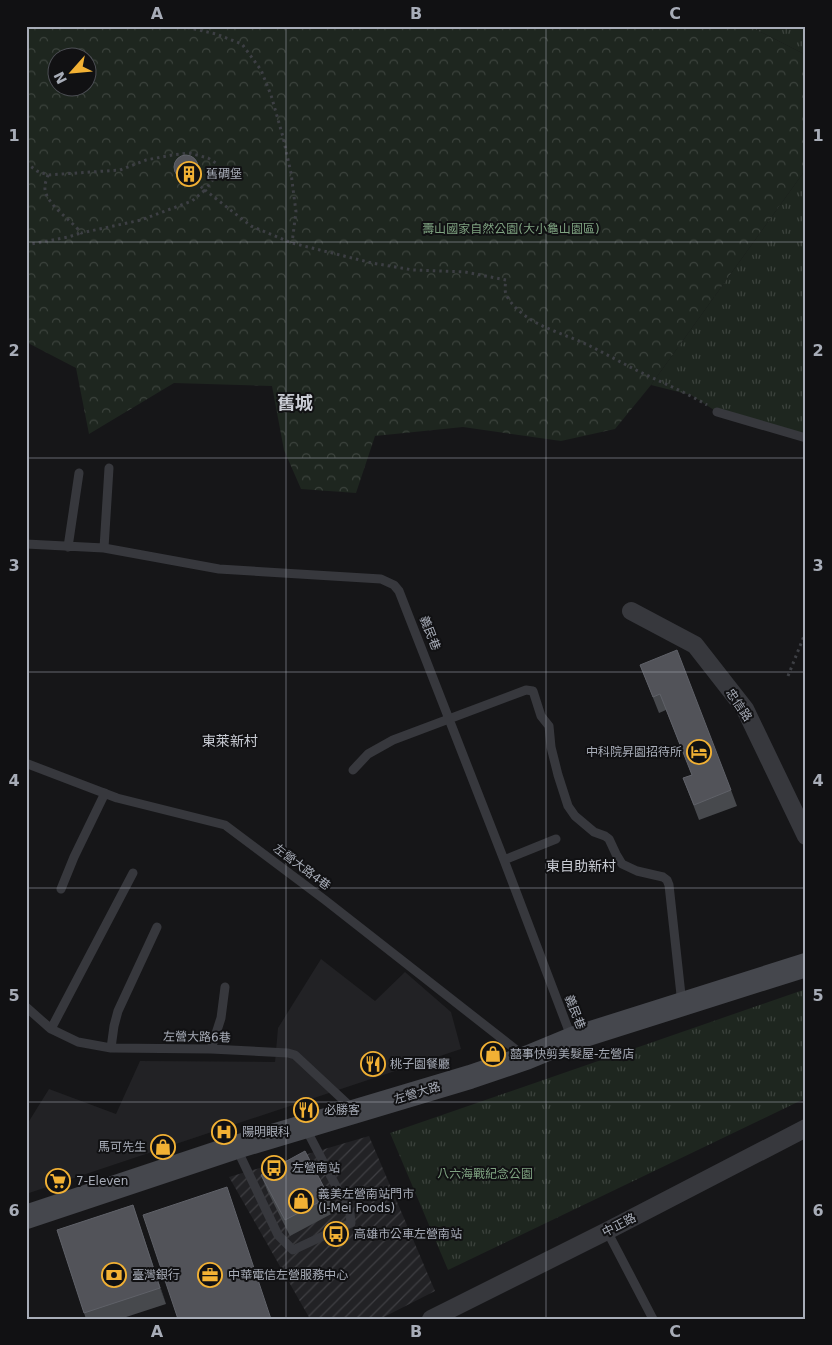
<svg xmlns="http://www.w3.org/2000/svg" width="832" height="1345" viewBox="0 0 832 1345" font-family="'DejaVu Sans','Noto Sans TC',sans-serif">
<defs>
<pattern id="industrial-furrows" width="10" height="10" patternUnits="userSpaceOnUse" patternTransform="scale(1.25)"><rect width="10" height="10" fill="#222225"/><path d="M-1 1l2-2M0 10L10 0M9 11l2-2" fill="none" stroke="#3f3f43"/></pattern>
<pattern id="forest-crowns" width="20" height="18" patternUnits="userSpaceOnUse" patternTransform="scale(1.25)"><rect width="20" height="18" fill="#1e261f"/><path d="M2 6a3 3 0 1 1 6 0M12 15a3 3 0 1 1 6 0" fill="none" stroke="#3c433d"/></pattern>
<pattern id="park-tufts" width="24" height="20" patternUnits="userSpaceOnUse" patternTransform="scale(1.25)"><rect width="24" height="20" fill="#1e261f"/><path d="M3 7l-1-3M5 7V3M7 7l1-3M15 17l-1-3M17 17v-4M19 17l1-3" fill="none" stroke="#3c433d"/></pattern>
</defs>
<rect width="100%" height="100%" fill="#161618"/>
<path fill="#222225" d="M321,959L375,1001L405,972L451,1012L461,1049L26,1194V1126L49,1089L116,1114L140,1061L275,1062L278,1028Z"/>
<path fill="url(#industrial-furrows)" d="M369,1136L435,1291L380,1319H310L229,1177Z"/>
<path fill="url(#forest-crowns)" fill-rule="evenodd" d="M26,26H749L806,55V169L651,385L615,429L561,441L463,427L375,436L356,493L301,489L284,450L272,386L174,383L89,434L76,368L26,342ZM58,58H88V88H58Z"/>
<path fill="url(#park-tufts)" d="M749,26H806V55Z
M806,169V438L717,412L691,395L651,385Z
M806,989V1098L448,1270L390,1133Z"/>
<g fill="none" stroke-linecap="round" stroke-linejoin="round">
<path stroke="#3d3f44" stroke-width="3" stroke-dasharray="2.5 4" stroke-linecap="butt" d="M181,26L216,34L242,44L261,70L271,95L283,137L291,173L296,212L292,243
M26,163L37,171L48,175L120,170L146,160L172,155L189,153L208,158L216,163L212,181L205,190L251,226L292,243L372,263L413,270L465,272L506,280C505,286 504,293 508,298C526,326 562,332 590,346C606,354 622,363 638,371C661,382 685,392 707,405
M48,175C47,178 45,183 45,186C43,203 72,220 81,233L141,220L192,201L205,190L195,182
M26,245L68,237L81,233
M788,676L806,631"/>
<path stroke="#37383d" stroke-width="9" d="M717,412L806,438
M26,544L104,548L219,569L381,579L394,585L399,591L504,860L572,1039
M68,547L79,473
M104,548L109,468
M28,764L117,798L225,825L325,900L524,1056
M353,770L368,754L393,740L526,690L533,691L541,716L549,726L551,747L558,775L568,806L575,816L594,832L605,836L609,839L616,854L622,864L637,871L663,877L667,880L669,885L682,1004
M504,860L556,839
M61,889L74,857L105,793
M26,1007L51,1029L78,1042L111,1048L211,1049L288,1053L295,1055L354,1110
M51,1029L133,873
M111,1048L114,1026L118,1011L157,927
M211,1049L221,1018L225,987
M236,1147L278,1235L293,1250L351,1223L350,1213L305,1127
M607,1231L653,1319"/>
<path stroke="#37383d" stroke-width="18" d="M631,611L695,645L745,709L806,836
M431,1319L607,1231L806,1128"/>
<path stroke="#45474d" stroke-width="24" d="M26,1217L236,1147L470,1077L526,1058L572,1039L806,965"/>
</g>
<path fill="#47494d" d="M197,162L200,171V178L198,182L192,186H185L179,182L174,170Z
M640,665L731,790L737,806L699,820L683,778L692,775L666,710L659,713Z
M261,1175L329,1197L335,1212L290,1236L267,1190Z
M133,1205L166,1304L120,1319H86L57,1230Z"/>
<path fill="#2f3033" d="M197,162L200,171V178L198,182L192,186L189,178Z
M133,1205L166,1304L160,1288Z"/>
<path fill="#525359" stroke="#5f6168" d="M174 167a12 12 0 1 1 24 0a12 12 0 1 1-24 0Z
M677,650L731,790L694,805L683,778L692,775L660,694L653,697L640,665Z
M305,1151L329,1197L285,1220L261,1175Z
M227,1187L271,1319H178L143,1215Z
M133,1205L160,1288L84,1313L57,1230Z"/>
<path fill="none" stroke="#a8adb8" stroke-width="1" stroke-opacity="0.55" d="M286,26V1319M546,26V1319M26,242H806M26,458H806M26,672H806M26,888H806M26,1102H806"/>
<defs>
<symbol id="building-ring" viewBox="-11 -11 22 22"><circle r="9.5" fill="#111113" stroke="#f2b134" stroke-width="1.5"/><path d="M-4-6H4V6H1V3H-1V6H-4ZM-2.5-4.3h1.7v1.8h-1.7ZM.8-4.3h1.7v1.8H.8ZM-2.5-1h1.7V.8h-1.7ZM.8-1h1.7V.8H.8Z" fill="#f2b134"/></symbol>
<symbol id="hotel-ring" viewBox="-11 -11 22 22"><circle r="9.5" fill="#111113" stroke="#f2b134" stroke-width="1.5"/><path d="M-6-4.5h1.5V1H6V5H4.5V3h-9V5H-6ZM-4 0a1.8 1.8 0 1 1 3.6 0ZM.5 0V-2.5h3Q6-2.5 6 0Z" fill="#f2b134"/></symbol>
<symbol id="shop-ring" viewBox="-11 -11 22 22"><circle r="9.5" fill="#111113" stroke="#f2b134" stroke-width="1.5"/><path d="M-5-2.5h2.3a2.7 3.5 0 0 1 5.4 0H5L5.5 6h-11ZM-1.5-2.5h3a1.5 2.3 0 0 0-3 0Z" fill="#f2b134"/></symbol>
<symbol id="restaurant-ring" viewBox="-11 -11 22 22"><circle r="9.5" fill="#111113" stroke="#f2b134" stroke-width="1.5"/><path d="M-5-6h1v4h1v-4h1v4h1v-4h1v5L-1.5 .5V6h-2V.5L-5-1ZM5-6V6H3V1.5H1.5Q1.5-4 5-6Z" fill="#f2b134"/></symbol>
<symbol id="hospital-ring" viewBox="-11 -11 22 22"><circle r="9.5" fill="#111113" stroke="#f2b134" stroke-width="1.5"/><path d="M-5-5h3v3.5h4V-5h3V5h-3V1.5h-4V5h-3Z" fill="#f2b134"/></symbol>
<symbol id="bus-ring" viewBox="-11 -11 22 22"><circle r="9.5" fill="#111113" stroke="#f2b134" stroke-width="1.5"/><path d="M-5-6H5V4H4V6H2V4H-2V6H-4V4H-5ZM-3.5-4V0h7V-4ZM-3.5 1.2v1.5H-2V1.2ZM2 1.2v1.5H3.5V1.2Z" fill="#f2b134"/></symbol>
<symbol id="supermarket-ring" viewBox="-11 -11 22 22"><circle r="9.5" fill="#111113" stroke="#f2b134" stroke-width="1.5"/><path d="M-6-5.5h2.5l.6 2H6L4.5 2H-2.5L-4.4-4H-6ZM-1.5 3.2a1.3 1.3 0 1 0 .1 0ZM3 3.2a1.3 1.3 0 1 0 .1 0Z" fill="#f2b134"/></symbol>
<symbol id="bank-ring" viewBox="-11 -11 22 22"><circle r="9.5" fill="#111113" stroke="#f2b134" stroke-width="1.5"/><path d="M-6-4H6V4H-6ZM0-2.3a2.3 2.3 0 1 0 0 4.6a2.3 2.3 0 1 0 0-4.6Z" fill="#f2b134"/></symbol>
<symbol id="office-ring" viewBox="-11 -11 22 22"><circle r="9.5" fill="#111113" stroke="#f2b134" stroke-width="1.5"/><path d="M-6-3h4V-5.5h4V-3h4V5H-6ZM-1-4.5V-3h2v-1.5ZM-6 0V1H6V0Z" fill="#f2b134"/></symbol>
</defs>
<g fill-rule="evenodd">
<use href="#building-ring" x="175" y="160" width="28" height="28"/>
<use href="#hotel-ring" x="685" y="738" width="28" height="28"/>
<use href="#shop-ring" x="479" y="1040" width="28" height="28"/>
<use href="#restaurant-ring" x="359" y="1050" width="28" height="28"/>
<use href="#restaurant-ring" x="292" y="1096" width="28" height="28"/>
<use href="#hospital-ring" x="210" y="1118" width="28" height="28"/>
<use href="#shop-ring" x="149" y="1133" width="28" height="28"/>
<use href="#bus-ring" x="260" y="1154" width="28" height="28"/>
<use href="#supermarket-ring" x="44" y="1167" width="28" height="28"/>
<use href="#shop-ring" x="287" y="1187" width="28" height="28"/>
<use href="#bus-ring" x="322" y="1220" width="28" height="28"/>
<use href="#bank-ring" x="100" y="1261" width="28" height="28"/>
<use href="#office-ring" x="196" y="1261" width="28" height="28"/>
</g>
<g text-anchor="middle" stroke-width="4" stroke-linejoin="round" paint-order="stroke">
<g font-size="12" fill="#a8adb8" stroke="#111113" text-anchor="start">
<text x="206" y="178">舊碉堡</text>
<text x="682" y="756" text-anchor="end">中科院昇園招待所</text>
<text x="510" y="1058">囍事快剪美髮屋-左營店</text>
<text x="390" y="1068">桃子園餐廳</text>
<text x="324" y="1114">必勝客</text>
<text x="242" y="1136">陽明眼科</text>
<text x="146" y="1151" text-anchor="end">馬可先生</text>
<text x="292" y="1172">左營南站</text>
<text x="76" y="1185">7-Eleven</text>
<text x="318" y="1198">義美左營南站門市<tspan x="318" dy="14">(I-Mei Foods)</tspan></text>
<text x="354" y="1238">高雄市公車左營南站</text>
<text x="132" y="1279">臺灣銀行</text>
<text x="228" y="1279">中華電信左營服務中心</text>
</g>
<g font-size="12" fill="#7fa381" stroke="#111113">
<text x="511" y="233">壽山國家自然公園(大小龜山園區)</text>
<text x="485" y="1178">八六海戰紀念公園</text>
</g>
<g font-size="12" fill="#a8adb8" stroke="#111113">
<text transform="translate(430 633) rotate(69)" y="4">義民巷</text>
<text transform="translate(739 705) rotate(56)" y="4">忠信路</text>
<text transform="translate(302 867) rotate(37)" y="4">左營大路4巷</text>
<text transform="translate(575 1012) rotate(69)" y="4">義民巷</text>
<text transform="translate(197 1037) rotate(1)" y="4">左營大路6巷</text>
<text transform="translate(417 1093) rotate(-17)" y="4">左營大路</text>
<text transform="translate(619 1225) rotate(-27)" y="4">中正路</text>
</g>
<g font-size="14" fill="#c9ccd4" stroke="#111113">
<text x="230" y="746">東萊新村</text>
<text x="581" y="871">東自助新村</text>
</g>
<g font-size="18" font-weight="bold" fill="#c9ccd4" stroke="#111113">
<text x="295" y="409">舊城</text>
</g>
</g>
<rect width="832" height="1345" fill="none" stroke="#111113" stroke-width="55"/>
<g transform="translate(72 72) rotate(243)"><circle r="24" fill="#111113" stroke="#4d4f55"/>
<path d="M0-4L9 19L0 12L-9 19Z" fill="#f2b134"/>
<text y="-8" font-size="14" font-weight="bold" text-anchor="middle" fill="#a8adb8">N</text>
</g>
<rect x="28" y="28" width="776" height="1290" fill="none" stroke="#a8adb8" stroke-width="2"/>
<g font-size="16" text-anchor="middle" font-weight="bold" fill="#a8adb8">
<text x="157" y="19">A</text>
<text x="416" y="19">B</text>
<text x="675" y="19">C</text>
<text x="14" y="141">1</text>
<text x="818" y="141">1</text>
<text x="14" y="356">2</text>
<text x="818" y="356">2</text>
<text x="14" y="571">3</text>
<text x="818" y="571">3</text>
<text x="14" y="786">4</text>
<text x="818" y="786">4</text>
<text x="14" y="1001">5</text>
<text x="818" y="1001">5</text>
<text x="14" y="1216">6</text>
<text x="818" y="1216">6</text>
<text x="157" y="1337">A</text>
<text x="416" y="1337">B</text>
<text x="675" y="1337">C</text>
</g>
</svg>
